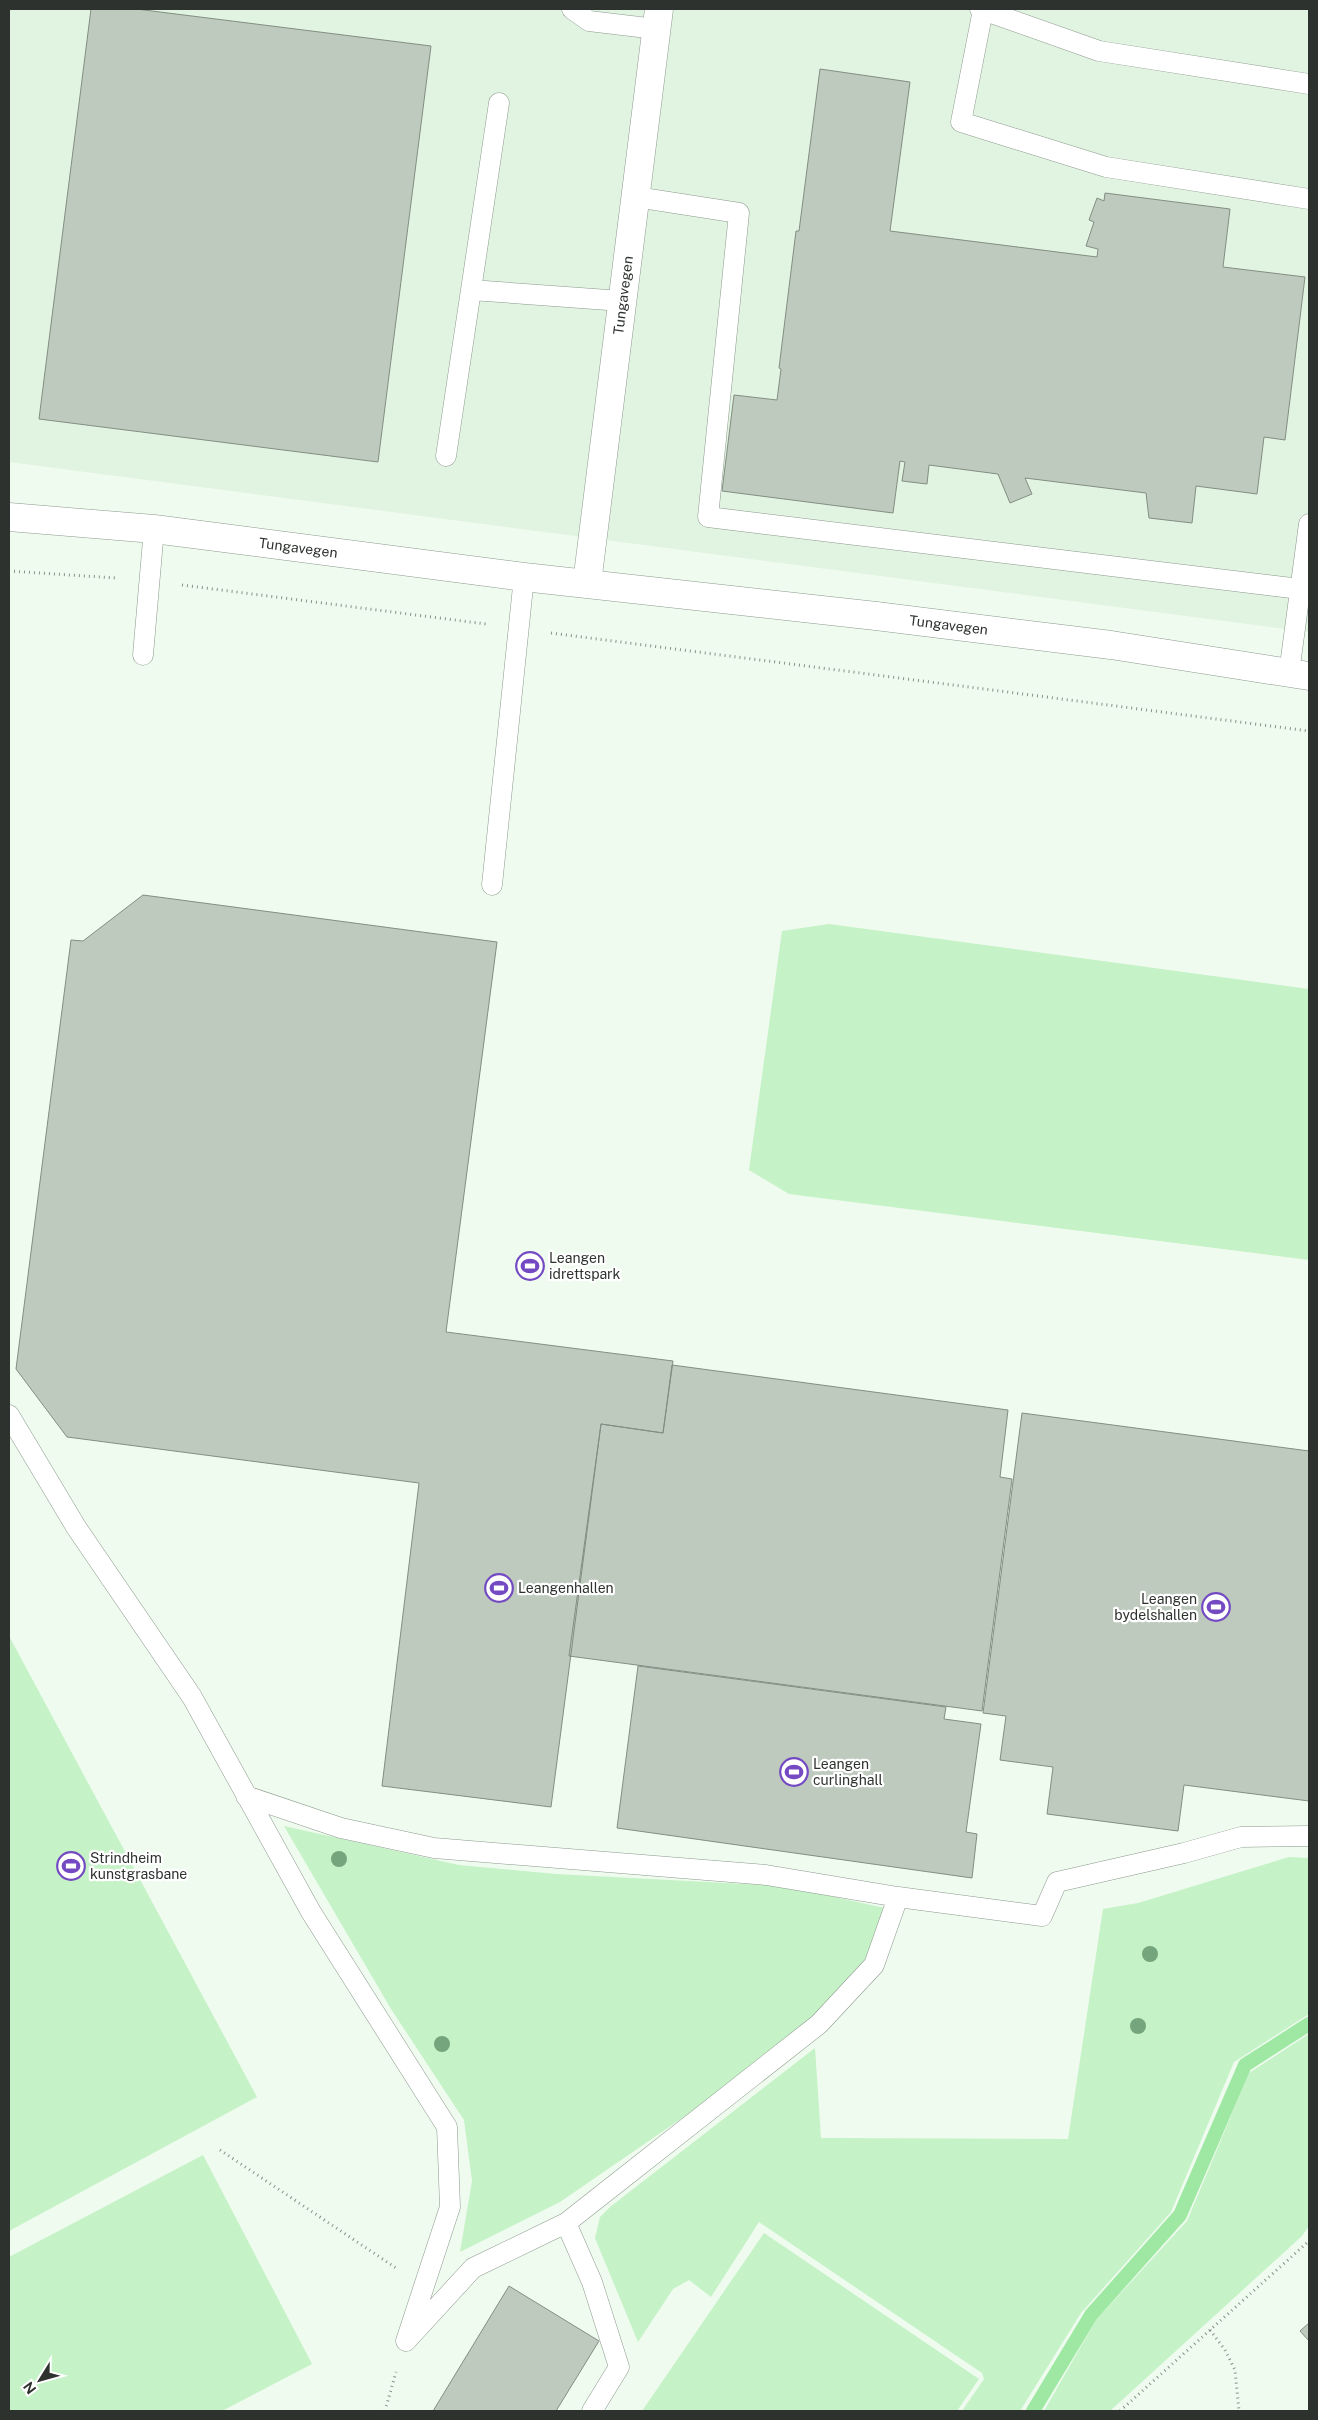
<svg xmlns="http://www.w3.org/2000/svg" width="1318" height="2420" viewBox="0 0 1318 2420" font-family="'Public Sans',sans-serif">
<rect width="100%" height="100%" fill="#effbef"/>
<path fill="#e1f3e1" d="M9,9H1309V632L9,462Z"/>
<path fill="#c5f2c6" d="M829,924L1309,989V1260L789,1194L749,1170L782,931Z
M9,1636L257,2097L9,2231Z
M284,1826L459,1865L556,1874L784,1886L894,1910L874,1965L819,2024L560,2202L460,2252L472,2181L464,2120L391,2009Z
M1289,1857L1309,1858V2014L1234,2062L1171,2212L1081,2313L1020,2411H962L984,2379L982,2373L759,2222L711,2297L689,2280L673,2289L638,2342L595,2238L600,2217L610,2207L815,2048L821,2138L1068,2139L1103,1909L1138,1903Z
M1309,2034V2226L1302,2236L1110,2411H1044L1096,2320L1187,2221L1249,2073Z
M203,2155L312,2364L222,2411H9V2257Z
M764,2233L979,2379L957,2411H642Z"/>
<g fill="none" stroke-linecap="round" stroke-linejoin="round">
<path stroke="#9fe8a3" stroke-width="14" d="M1033,2411L1091,2315L1180,2215L1245,2065L1309,2024"/>
</g>
<path fill="#becabe" stroke="#838e83" d="M91,9H136L431,46L378,462L39,419Z
M820,69L910,82L890,231L1097,257L1098,249L1086,246L1094,222L1089,220L1097,198L1104,201L1105,193L1230,209L1223,267L1305,277L1285,440L1264,437L1257,494L1196,486L1192,523L1149,518L1146,493L1025,478L1032,494L1010,503L998,474L929,465L927,484L902,481L905,462L900,461L893,513L722,491L734,395L777,400L781,369L779,368L796,231H799Z
M143,895L497,942L446,1332L673,1361L663,1433L601,1424L551,1807L382,1786L419,1483L67,1437L16,1369L71,940L83,941Z
M672,1365L1008,1410L1000,1477L1012,1479L982,1711L569,1656L601,1424L663,1433Z
M1022,1413L1309,1451V1801L1184,1785L1178,1831L1047,1814L1053,1767L1000,1760L1006,1716L983,1713Z
M638,1666L946,1707L944,1719L981,1724L966,1832L977,1834L972,1878L617,1828Z
M509,2286L599,2341L556,2411H433Z
M1309,2323V2341L1300,2331Z"/>
<g fill="none" stroke-linecap="round" stroke-linejoin="round">
<defs>
<path id="lane" d="M572,9L589,21L656,29
M980,9L1099,51L1309,84
M983,10L961,122L1106,167L1309,199
M636,197L739,213L708,517L1300,589
M471,290L499,103
M446,456L471,290L622,301
M143,655L154,529
M1289,673L1309,524
M492,885L524,577
M9,1415L76,1527L192,1697L311,1912L447,2127L450,2207L406,2341L473,2268L566,2223L819,2024L874,1965L898,1897L1042,1916L1057,1882L1184,1853L1241,1837L1309,1836
M246,1796L341,1828L434,1848L766,1875L898,1897
M566,2223L592,2282L619,2367L592,2411"/>
<g id="street">
<path id="s1" d="M587,583L659,9"/>
</g>
<g id="secondary">
<path id="s2" d="M9,517L154,529L524,577L876,616L1111,645L1309,676"/>
</g>
</defs>
<use href="#lane" stroke="#8d998e" stroke-width="21"/>
<use href="#street" stroke="#8d998e" stroke-width="29"/>
<use href="#secondary" stroke="#8d998e" stroke-width="29"/>
<path stroke="#899189" stroke-width="3" stroke-dasharray="1 4" stroke-linecap="butt" d="M9,571L116,578
M182,585L486,624
M551,633L1309,731
M220,2150L396,2268
M1210,2330L1225,2350L1235,2370L1239,2411
M385,2411L396,2372
M1120,2411L1309,2241"/>
<use href="#lane" stroke="#fff" stroke-width="20"/>
<use href="#street" stroke="#fff" stroke-width="28"/>
<use href="#secondary" stroke="#fff" stroke-width="28"/>
</g>
<g fill="#75a57d">
<circle cx="339" cy="1859" r="8"/>
<circle cx="1150" cy="1954" r="8"/>
<circle cx="1138" cy="2026" r="8"/>
<circle cx="442" cy="2044" r="8"/>
</g>
<defs>
<symbol id="stadium-ring" viewBox="-11 -11 22 22"><circle r="9.5" fill="#fff" stroke="#744ac3" stroke-width="1.5"/><path d="M0-5a6.5 5 0 1 0 0 10a6.5 5 0 1 0 0-10ZM-3.5-1.8h7v3.6h-7Z" fill="#744ac3"/></symbol>
</defs>
<g fill-rule="evenodd">
<use href="#stadium-ring" x="514" y="1250" width="32" height="32"/>
<use href="#stadium-ring" x="483" y="1572" width="32" height="32"/>
<use href="#stadium-ring" x="1200" y="1591" width="32" height="32"/>
<use href="#stadium-ring" x="778" y="1756" width="32" height="32"/>
<use href="#stadium-ring" x="55" y="1850" width="32" height="32"/>
</g>
<g text-anchor="middle" stroke-width="4.5" stroke-linejoin="round" paint-order="stroke">
<g font-size="14" fill="#2e322e" stroke="#fff">
<text dy="5" stroke="none"><textPath href="#s1" startOffset="290">Tungavegen</textPath></text>
<text dy="5" stroke="none"><textPath href="#s2" startOffset="291">Tungavegen</textPath></text>
<text dy="5" stroke="none"><textPath href="#s2" startOffset="946">Tungavegen</textPath></text>
</g>
<g font-size="14" fill="#2e322e" stroke="#fff" text-anchor="start">
<text x="549" y="1263">Leangen<tspan x="549" dy="16">idrettspark</tspan></text>
<text x="518" y="1593">Leangenhallen</text>
<text x="1197" y="1604" text-anchor="end">Leangen<tspan x="1197" dy="16">bydelshallen</tspan></text>
<text x="813" y="1769">Leangen<tspan x="813" dy="16">curlinghall</tspan></text>
<text x="90" y="1863">Strindheim<tspan x="90" dy="16">kunstgrasbane</tspan></text>
</g>
</g>
<rect width="1318" height="2420" fill="none" stroke="#2e322e" stroke-width="20"/>
<g transform="translate(40 2380) rotate(233)" stroke="#ffffff" stroke-width="4" paint-order="stroke">
<path d="M0-4L9 19L0 12L-9 19Z" fill="#2e322e"/>
<text y="-8" font-size="14" font-weight="bold" text-anchor="middle" fill="#2e322e">N</text>
</g>
</svg>
